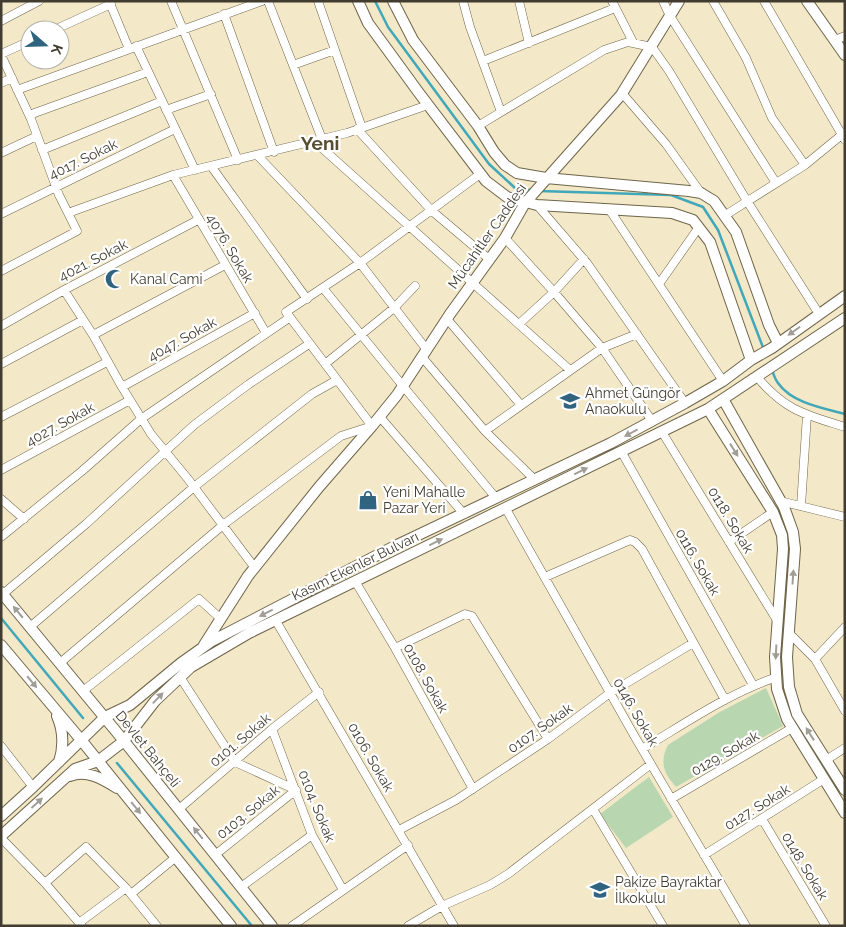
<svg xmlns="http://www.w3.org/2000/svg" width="846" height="927" viewBox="0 0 846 927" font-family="Raleway,sans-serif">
<rect width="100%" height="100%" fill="#f3e8c7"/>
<path fill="#b8d7b1" d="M766,688L783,726L676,787C664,773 659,763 668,745L718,713Z
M649,777L673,817L626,848L600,814Z"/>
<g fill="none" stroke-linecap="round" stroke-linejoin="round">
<path stroke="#41a8b9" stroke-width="2.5" d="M375,1L388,27L489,164L515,188L531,190
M539,191L671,195L703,207L718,230L764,350
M772,369C773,373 775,379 778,383C792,403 822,408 845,414
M1,618L83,718
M117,763L252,926"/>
<defs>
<path id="minor" d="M109,1L129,49
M171,1L238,160
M268,1L322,139
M318,1L362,128
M463,1L470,27L501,112
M519,1L529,43
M612,1L633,42
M663,1L670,16L776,183
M713,1L746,58L772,118L805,165
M764,1L845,140
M224,14L274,152
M1,21L39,1
M54,30L111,4
M835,40L845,36
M136,46L195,170
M1,54L30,41
M1,55L31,119L59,195L77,231L1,271
M483,61L615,8
M293,65L335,50
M1,83L12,78
M17,90L262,1
M622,93L666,144L701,193
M166,110L211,94
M29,115L148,72
M478,126L604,50L628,42L652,47L669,71L747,201L819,314
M357,129L432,211L489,259
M314,141L570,370
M42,150L162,101
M1,153L37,136
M258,156L360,263L427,350
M211,166L307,299
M173,175L266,333
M537,205L587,263L685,403
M609,209L723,381
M68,213L173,175L347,133L428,105
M1,214L175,129
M724,216L805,165L844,133
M505,238L554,292L602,348L652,421
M659,284L699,227
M323,288L403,386L496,498
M64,290L93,335L122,387L151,434L188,479L255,568
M447,319L521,405
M519,324L554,292L584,259
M1,326L64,290L198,220
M93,335L225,265
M422,357L485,431L535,480
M1,364L83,320
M325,364L394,308L415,286
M757,377C786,411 804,414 845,427
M122,387L255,313
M1,417L107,362
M380,417L464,514
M485,431L602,348L637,334
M662,432L778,622
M621,451L753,685
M1,470L130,400
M1,499L24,519
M780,501L845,517
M801,506L807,415
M506,509L635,737L746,926
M1,537L82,471L141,419L289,318
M729,542L773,512
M545,577L630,540L635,542L642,549L725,700
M355,581L395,648L473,789
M3,594L86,524L194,425L249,384L309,344
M276,621L454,926
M30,627L194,487L312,394L337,380
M789,633L815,659L845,711
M395,648L465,614L472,616L548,739
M815,659L845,627
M60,663L223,525L341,436L372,426L286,312L360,263L480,174
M180,677L235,762L296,790L215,855
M83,691L199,599L221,619
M272,729L312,835L343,890
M1,746L33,787
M642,749C686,723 729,693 777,677
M826,760L845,748
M671,799L792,728
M179,809L272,729L319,692
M593,809L663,926
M762,819L826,926
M399,830L456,800L548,739L610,693L693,643
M1,838L45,883L82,926
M704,855L824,779
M45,883L86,847L126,888L157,926
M241,887L312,835
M131,894L176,857
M79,923L126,888
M292,926L408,845
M408,926L442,906L490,885L508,874L651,764"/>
<path id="tertiary" d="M358,1L368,23L419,93L486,181L507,197L537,205L672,213L693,220L710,242L751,360
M393,1L413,40L478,126L494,152L505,165L517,173L546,178L689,191L701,193L714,201L736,232L769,325L778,343
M807,1L845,55
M723,399L784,507L793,532L795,549L787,657L789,687L797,714L845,790
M708,409L773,512L782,535L783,549L775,657L777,689L787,719L845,813
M1,592L124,741L272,926
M1,645L82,741L231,926
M204,645L248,576L319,487L372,426L397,395L450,314L505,238L525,203L621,95L679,1
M57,716C64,732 64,746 59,762
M70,776C86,769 103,779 117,788
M1,816L33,787L105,717L130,705L181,663L212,641L393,547L611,443L685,403L723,381L751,360L772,348L845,296
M1,836L75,769L98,761L124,741L155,701L191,667L249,633L708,409L845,318"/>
</defs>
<use href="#minor" stroke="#6f6549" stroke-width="9"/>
<use href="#tertiary" stroke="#6f6549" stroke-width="12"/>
<use href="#minor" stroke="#fff" stroke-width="8"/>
<use href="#tertiary" stroke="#fff" stroke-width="10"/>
</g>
<defs><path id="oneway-solid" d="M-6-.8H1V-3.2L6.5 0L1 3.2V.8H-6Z" transform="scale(1.25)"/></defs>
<g fill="#a09e97">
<use href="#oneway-solid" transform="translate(794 331) rotate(145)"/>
<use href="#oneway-solid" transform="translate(631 433) rotate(152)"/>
<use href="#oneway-solid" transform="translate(734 450) rotate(58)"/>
<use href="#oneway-solid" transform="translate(581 471) rotate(-26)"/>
<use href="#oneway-solid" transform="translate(436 542) rotate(-26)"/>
<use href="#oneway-solid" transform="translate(793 577) rotate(-86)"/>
<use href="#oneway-solid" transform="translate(18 612) rotate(-130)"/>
<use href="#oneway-solid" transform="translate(266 613) rotate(153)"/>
<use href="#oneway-solid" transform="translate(776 652) rotate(93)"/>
<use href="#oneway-solid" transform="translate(32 682) rotate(50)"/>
<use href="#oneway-solid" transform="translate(158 698) rotate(-46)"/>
<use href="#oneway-solid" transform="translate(810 734) rotate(-122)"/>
<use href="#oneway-solid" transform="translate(37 803) rotate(-42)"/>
<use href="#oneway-solid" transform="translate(136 808) rotate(51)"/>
<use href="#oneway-solid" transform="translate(198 833) rotate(-129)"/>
</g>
<defs>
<symbol id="mosque-bare" viewBox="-9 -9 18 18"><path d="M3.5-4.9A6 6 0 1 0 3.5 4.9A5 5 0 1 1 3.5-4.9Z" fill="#2f637f" stroke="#fff" stroke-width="2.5" paint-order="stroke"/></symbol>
<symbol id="school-bare" viewBox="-9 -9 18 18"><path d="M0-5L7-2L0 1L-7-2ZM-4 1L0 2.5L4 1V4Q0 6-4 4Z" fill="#2f637f" stroke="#fff" stroke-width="2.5" paint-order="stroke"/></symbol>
<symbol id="shop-bare" viewBox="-9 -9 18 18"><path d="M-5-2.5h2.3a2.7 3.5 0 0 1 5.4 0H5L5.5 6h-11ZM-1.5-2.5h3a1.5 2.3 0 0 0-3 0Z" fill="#2f637f" stroke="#fff" stroke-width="2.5" paint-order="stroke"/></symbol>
</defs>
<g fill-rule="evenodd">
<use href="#mosque-bare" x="101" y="265" width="28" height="28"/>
<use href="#school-bare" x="556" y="387" width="28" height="28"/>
<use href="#shop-bare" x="354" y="486" width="28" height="28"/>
<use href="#school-bare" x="586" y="876" width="28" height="28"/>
</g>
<g text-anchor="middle" stroke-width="4.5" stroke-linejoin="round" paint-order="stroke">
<g font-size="14" fill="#413c2f" stroke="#fff">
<text transform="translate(83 159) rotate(-26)" y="5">4017. Sokak</text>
<text transform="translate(487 236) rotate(-55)" y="5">Mücahitler Caddesi</text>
<text transform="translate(230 248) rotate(59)" y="5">4076. Sokak</text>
<text transform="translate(93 260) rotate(-27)" y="5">4021. Sokak</text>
<text transform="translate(182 339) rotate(-29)" y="5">4047. Sokak</text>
<text transform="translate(60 424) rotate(-29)" y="5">4027. Sokak</text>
<text transform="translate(731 520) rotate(59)" y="5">0118. Sokak</text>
<text transform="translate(698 562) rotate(60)" y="5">0116. Sokak</text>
<text transform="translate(355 566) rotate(-26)" y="5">Kasım Ekenler Bulvarı</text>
<text transform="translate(426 678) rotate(61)" y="5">0108. Sokak</text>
<text transform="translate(636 712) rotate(60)" y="5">0146. Sokak</text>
<text transform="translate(540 728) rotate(-35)" y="5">0107. Sokak</text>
<text transform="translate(240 740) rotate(-40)" y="5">0101. Sokak</text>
<text transform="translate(148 749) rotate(51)" y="5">Devlet Bahçeli</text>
<text transform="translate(725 753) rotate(-30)" y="5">0129. Sokak</text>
<text transform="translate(371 757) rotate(60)" y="5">0106. Sokak</text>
<text transform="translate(317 806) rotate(68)" y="5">0104. Sokak</text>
<text transform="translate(757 807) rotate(-32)" y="5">0127. Sokak</text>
<text transform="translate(248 812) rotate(-39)" y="5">0103. Sokak</text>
<text transform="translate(805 866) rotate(59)" y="5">0148. Sokak</text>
</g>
<g font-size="14" fill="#413c2f" stroke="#fff" text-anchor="start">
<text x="130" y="284">Kanal Cami</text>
<text x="585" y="398">Ahmet Güngör<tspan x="585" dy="16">Anaokulu</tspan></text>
<text x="383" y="497">Yeni Mahalle<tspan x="383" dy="16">Pazar Yeri</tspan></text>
<text x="615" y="887">Pakize Bayraktar<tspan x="615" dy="16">İlkokulu</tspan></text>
</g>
<g font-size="19" font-weight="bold" fill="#574d31" stroke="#fff">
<text x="320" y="150">Yeni</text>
</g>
</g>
<rect width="846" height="927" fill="none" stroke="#413c2f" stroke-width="5"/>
<g transform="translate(45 45) rotate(110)"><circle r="24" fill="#ffffff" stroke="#b3b1ac"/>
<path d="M0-4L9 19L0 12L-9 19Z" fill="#2f637f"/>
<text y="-8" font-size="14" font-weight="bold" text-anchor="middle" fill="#413c2f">K</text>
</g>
</svg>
